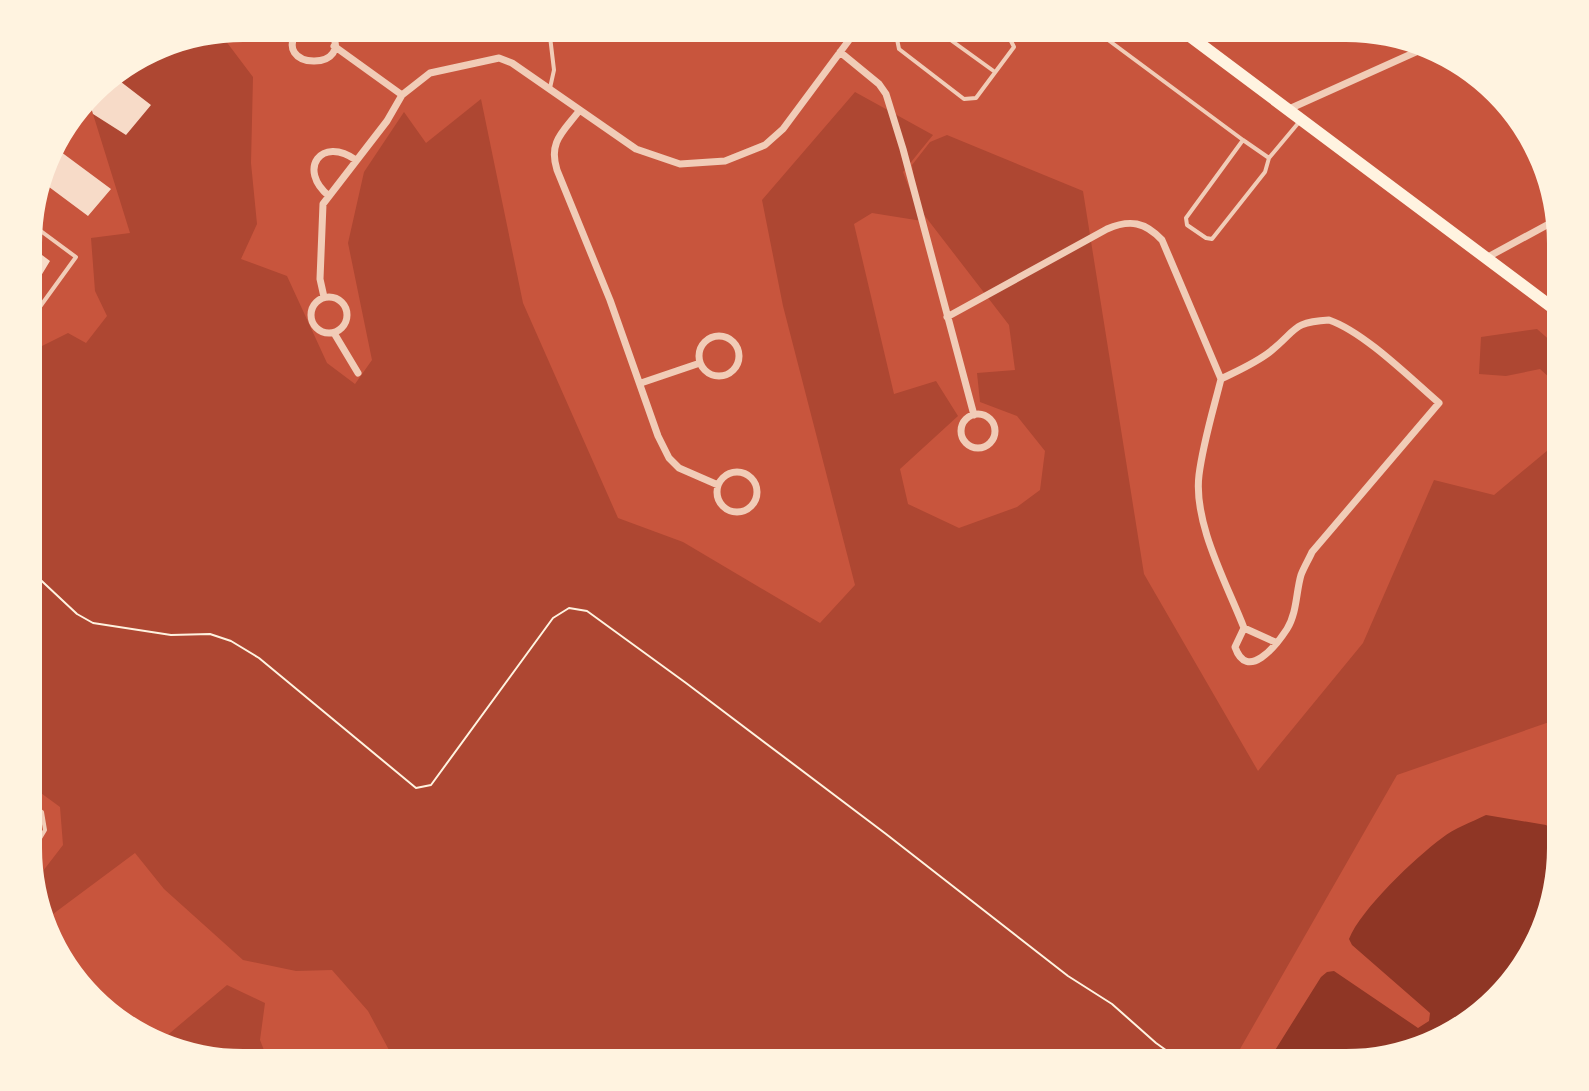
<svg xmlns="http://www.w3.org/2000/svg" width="1589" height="1091" viewBox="0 0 1589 1091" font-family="'Exo 2',sans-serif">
<rect width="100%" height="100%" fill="#c8553d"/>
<path fill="#ae4732" d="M219,32L253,77L251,163L257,224L241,259L287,276L327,363L355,384L372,360L348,243L364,172L404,112L426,143L481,99L523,303L618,518L683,542L820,623L855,585L783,306L762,200L855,92L933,135L903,172L922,221L872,213L854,224L894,394L936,381L958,416L900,469L908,504L959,528L1017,507L1040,490L1045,451L1017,416L980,402L977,373L1015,370L1009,325L918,207L912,165L930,142L947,135L1083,191L1144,574L1258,771L1363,643L1434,480L1494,495L1548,450L1561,432V718L1397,775L1232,1063H396L368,1011L332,970L296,971L243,960L164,889L135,853L45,920L33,884L63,845L60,807L30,785V352L68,333L86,343L107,316L95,291L91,238L130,233L88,98L102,81L174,40Z
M1537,329L1561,350V388L1540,369L1506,376L1479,374L1481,337Z
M227,985L265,1003L260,1040L269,1063H230L164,1038Z"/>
<path fill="#8f3625" d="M1486,815L1546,825L1561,837V861L1517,978L1441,1041L1346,1063H1267L1321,977L1327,972L1334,971L1418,1028L1429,1021L1430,1013L1352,945L1349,939C1361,909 1415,858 1442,838C1454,828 1472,822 1486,815Z"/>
<path fill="#f7dbc8" d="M112,75L151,105L126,135L93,114L88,98L104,80Z
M53,146L111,189L88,216L41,181Z
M30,246L50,261L30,294Z"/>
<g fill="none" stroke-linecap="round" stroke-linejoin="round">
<path stroke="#fff3e0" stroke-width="2" d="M30,570L77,614L93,623L171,635L210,634L231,641L259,658L416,788L431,785L553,618L569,608L587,611L686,683L886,834L1068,976L1112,1004L1156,1043L1184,1063"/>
<path stroke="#f1ccb7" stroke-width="4" d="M549,28L554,70L550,88
M904,28L897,39L899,49L964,99L976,98L1014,47L1007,33L1000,28
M934,28L995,72
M1092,28L1243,140
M1269,158L1243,140L1186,218L1187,225L1206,238L1212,239L1265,172L1269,158L1300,121
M30,312L34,315L76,257L30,223
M30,855L45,830L42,812L30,803"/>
<path stroke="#f1ccb7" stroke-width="7" d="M300,28C265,71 362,73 328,28
M334,46L402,95
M840,52L879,84L886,94L903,149L974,415
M1289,109L1418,51
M579,111C563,132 548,142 557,170L610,300L658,436L669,458L679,468L718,485
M329,196C297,170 321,135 356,160
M1486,258L1558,219
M311 315a18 18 0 1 1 36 0a18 18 0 1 1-36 0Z
M324,297L320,279L323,204L387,121L402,95L430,73L499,58L512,63L636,149L680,164L725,161L765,145L783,129L858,28
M947,317L1107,229C1130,219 1145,222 1162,240L1221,379
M1329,320C1364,332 1410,378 1439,403L1312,552C1309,559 1304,567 1301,575C1296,592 1297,613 1287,629C1276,646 1247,682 1235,647L1244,628C1227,584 1193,523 1199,475C1203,443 1213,411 1221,379C1237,371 1256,363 1271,351C1297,330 1292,322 1329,320Z
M334,333L358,373
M699 356a20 20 0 1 1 40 0a20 20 0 1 1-40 0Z
M641,383L700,363
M961 431a17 17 0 1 1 34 0a17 17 0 1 1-34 0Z
M717 492a20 20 0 1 1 40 0a20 20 0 1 1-40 0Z
M1244,628L1275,642"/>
<path stroke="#fff3e0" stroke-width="12" d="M1179,28L1561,314"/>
</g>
<path d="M0 0H1589V1091H0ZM243 42H1346A201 201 0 0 1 1547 243V848A201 201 0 0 1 1346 1049H243A201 201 0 0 1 42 848V243A201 201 0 0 1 243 42Z" fill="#fff3e0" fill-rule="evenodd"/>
</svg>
